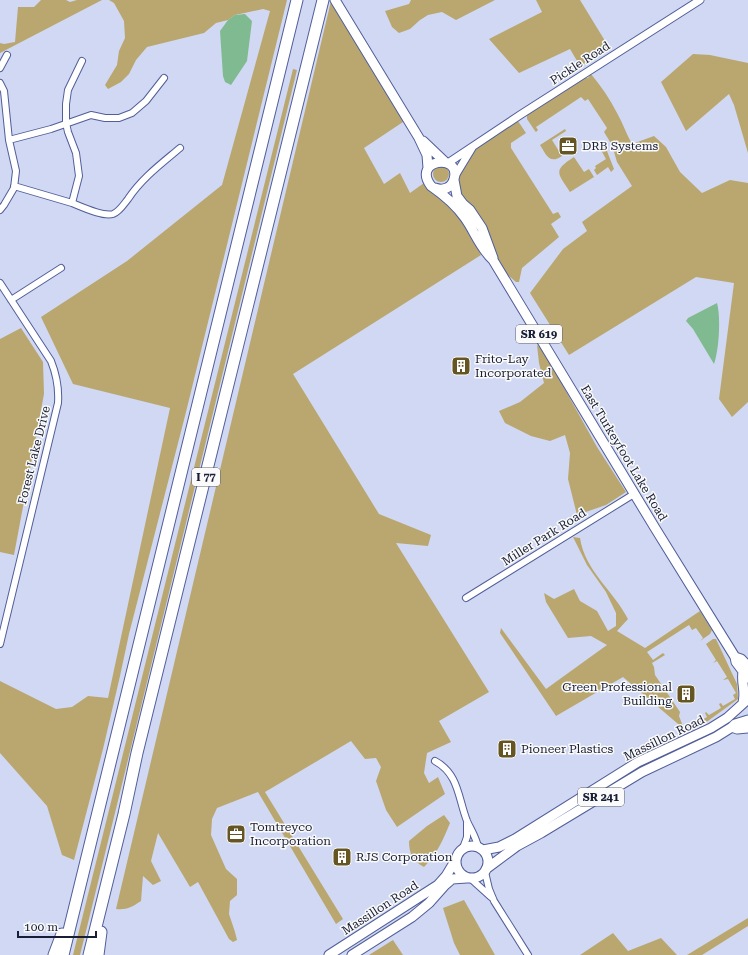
<svg xmlns="http://www.w3.org/2000/svg" width="748" height="955" viewBox="0 0 748 955" font-family="'Roboto Serif',serif">
<rect width="100%" height="100%" fill="#d0d8f3"/>
<path fill="#b9a76f" d="M41,0H66L70,2L77,0H102L0,53V43L4,44L15,42L18,7H34Z
M109,0H287L186,412L129,634L120,676L103,749L74,860L62,855L47,806L0,753V681L56,709L72,707L88,696L108,698L170,408L73,384L41,317L127,261L222,185L270,11L263,9L235,15L228,20L216,23L204,33L147,47L136,60L129,74L121,82L108,89L105,85L117,65L119,51L125,38L124,21L114,3Z
M411,0H495L456,20L442,12L428,15L420,20L410,29L399,33L392,27L385,11L409,4Z
M536,0H580L610,49L580,66L570,49L519,73L489,39L542,12Z
M331,1L406,120L364,148L384,184L400,173L410,193L424,183L433,194L444,200L457,214L481,255L293,374L379,514L431,535L428,546L396,543L489,692L439,721L451,742L427,753L424,773L429,783L438,777L445,794L397,827L386,810L376,781L381,767L376,758L365,759L351,741L265,792L343,919L336,924L258,792L217,808L212,819L211,835L226,869L237,879V895L230,901L229,914L235,932L237,940L233,942L229,939L198,882L190,887L158,833L151,861L161,881L153,885L143,876L141,901C132,907 127,910 116,909Z
M693,54L710,55L748,63V153L734,105L729,94L686,131L661,82Z
M293,69L297,70L88,923L80,955H73Z
M591,74C601,86 610,99 617,113C623,123 626,134 632,144L654,136L666,147L680,172L702,193L730,180L748,183V402L732,417L719,399L734,283L696,277L569,355L530,293L563,249L587,231L582,222L632,186L617,162L612,145L604,132L607,128L588,99L585,101L581,97L536,127L538,130L536,132L535,131L527,119V115L583,78H588Z
M518,121L526,133L511,143V148L553,214L558,212L561,217L551,224L559,237L522,268L519,282H516L509,276L503,268L460,195L458,181L461,170L475,150L486,140L514,122Z
M565,129L566,131L552,140L562,156C549,165 546,154 540,145Z
M605,146L614,169L611,172L608,167L597,175L594,170L596,168L595,166L606,159L601,150Z
M574,157L584,172L589,169L594,177L570,192C558,173 552,171 574,157Z
M433 174a8 8 0 1 1 16 0a8 8 0 1 1-16 0Z
M21,328L43,362L44,394L14,555L0,552V339Z
M537,345L543,350L597,447L626,492L606,505L577,515L568,479L570,453L565,435L550,441L531,436L505,423L499,411L520,402L544,383L539,363Z
M573,537L580,538C585,571 613,590 628,619L617,631L645,648L700,611L712,630L710,634L700,641L703,638L696,628L692,630L689,625L647,652L653,660L663,653L665,655L652,663L654,667L655,675L680,712L679,716L684,729L623,677L556,716L500,633L501,628L546,689L607,645L591,636L568,638L546,602L544,593L554,599L574,589L580,601L597,611L608,631L616,626V613L606,592L587,565Z
M713,639H716L737,684L738,699L701,726L696,727L693,725L692,721L695,724L707,717L705,713L706,712L709,715L721,708L719,704L721,703L723,706L735,699L733,695L736,693L728,679L723,680L727,677L717,661L713,663L716,660L706,644Z
M444,815L450,823C443,840 437,854 424,867C413,861 409,854 409,841L427,826Z
M464,900L495,955H460L454,943L443,908Z
M748,918V926L702,955H687Z
M613,933L628,951L661,938L677,955H580Z
M393,940L403,955H369Z"/>
<path fill="#80ba90" d="M245,14L252,21L247,61L231,85L225,82L223,76L220,31L228,20L235,15Z
M717,303C721,317 719,350 714,364L693,329L686,321L688,318Z"/>
<g fill="none" stroke-linecap="round" stroke-linejoin="round">
<defs>
<path id="minor" d="M0,68L7,55
M0,83L4,91L9,140L16,171L14,188L4,205L0,210
M9,140L51,129L91,115L105,118H119L132,113L146,101L164,78
M14,186L72,203L79,176L76,153L68,132L66,123V104L68,90L82,61
M72,203C82,207 103,217 113,214C119,212 124,204 128,199C142,178 161,164 180,148
M0,283L51,361C57,376 59,388 58,403L0,644
M11,300L61,268
M466,598L634,494
M435,761C459,774 458,798 467,821C471,830 476,837 478,847
M463,848L467,837V823
M485,872L489,889L494,901L528,955
M470,878L491,897"/>
<path id="tertiary" d="M448,163L520,115L700,0
M455,176L472,148"/>
<path id="primary" d="M335,0L419,138L427,155L428,168
M423,141L445,162
M454,180L457,196L463,204L470,210L482,228L493,258
M435,188C443,191 452,188 454,179C462,153 411,159 431,186C444,195 456,205 465,218C475,232 480,248 493,260L655,528L735,657L736,662L748,678
M735,657L741,659L748,666
M743,703C746,690 741,683 743,672
M732,727L737,729L748,728
M456 862a16 16 0 1 1 32 0a16 16 0 1 1-32 0Z
M483,850L499,847L515,839L638,762L711,728L727,718L748,699
M486,869L517,846L541,833L642,772L716,737L732,727L735,724L748,720
M329,955L438,885L446,876L455,861
M352,955L412,917L429,903L445,885L452,879L467,878"/>
<path id="motorway" d="M54,955L62,934
M63,955L297,0
M89,955L124,814L137,753L323,0
M98,955L101,932"/>
</defs>
<use href="#minor" stroke="#515e99" stroke-width="8"/>
<use href="#tertiary" stroke="#515e99" stroke-width="9"/>
<use href="#primary" stroke="#515e99" stroke-width="11"/>
<use href="#motorway" stroke="#515e99" stroke-width="13"/>
<use href="#minor" stroke="#fff" stroke-width="6"/>
<use href="#tertiary" stroke="#fff" stroke-width="7"/>
<use href="#primary" stroke="#fff" stroke-width="9"/>
<use href="#motorway" stroke="#fff" stroke-width="11"/>
</g>
<defs>
<symbol id="office-square" viewBox="-11 -11 22 22"><rect x="-9" y="-9" width="18" height="18" rx="4" fill="#645522" stroke="#fafafa"/><path d="M-6-3h4V-5.5h4V-3h4V5H-6ZM-1-4.5V-3h2v-1.5ZM-6 0V1H6V0Z" fill="#fff"/></symbol>
<symbol id="building-square" viewBox="-11 -11 22 22"><rect x="-9" y="-9" width="18" height="18" rx="4" fill="#645522" stroke="#fafafa"/><path d="M-4-6H4V6H1V3H-1V6H-4ZM-2.5-4.3h1.7v1.8h-1.7ZM.8-4.3h1.7v1.8H.8ZM-2.5-1h1.7V.8h-1.7ZM.8-1h1.7V.8H.8Z" fill="#fff"/></symbol>
</defs>
<g fill-rule="evenodd">
<use href="#office-square" x="557" y="135" width="22" height="22"/>
<use href="#building-square" x="450" y="355" width="22" height="22"/>
<use href="#building-square" x="675" y="683" width="22" height="22"/>
<use href="#building-square" x="496" y="738" width="22" height="22"/>
<use href="#office-square" x="225" y="823" width="22" height="22"/>
<use href="#building-square" x="331" y="846" width="22" height="22"/>
</g>
<g text-anchor="middle" stroke-width="3" stroke-linejoin="round" paint-order="stroke">
<g fill="#fafafa" stroke="#5c6071" stroke-width="1">
<rect x="516" y="325" width="46" height="18" rx="3"/>
<rect x="192" y="468" width="28" height="18" rx="3"/>
<rect x="578" y="788" width="46" height="18" rx="3"/>
</g>
<g font-size="11" font-weight="bold" fill="#181e36">
<text x="539" y="338">SR 619</text>
<text x="206" y="481">I 77</text>
<text x="601" y="801">SR 241</text>
</g>
<g font-size="12" fill="#181e36" stroke="#fafafa">
<text transform="translate(580 63) rotate(-33)" y="4">Pickle Road</text>
<text transform="translate(624 453) rotate(59)" y="4">East Turkeyfoot Lake Road</text>
<text transform="translate(34 455) rotate(-76)" y="4">Forest Lake Drive</text>
<text transform="translate(544 537) rotate(-32)" y="4">Miller Park Road</text>
<text transform="translate(664 738) rotate(-26)" y="4">Massillon Road</text>
<text transform="translate(380 908) rotate(-33)" y="4">Massillon Road</text>
</g>
<g font-size="12" fill="#181e36" stroke="#fafafa" text-anchor="start">
<text x="582" y="150">DRB Systems</text>
<text x="475" y="363">Frito-Lay<tspan x="475" dy="14">Incorporated</tspan></text>
<text x="672" y="691" text-anchor="end">Green Professional<tspan x="672" dy="14">Building</tspan></text>
<text x="521" y="753">Pioneer Plastics</text>
<text x="250" y="831">Tomtreyco<tspan x="250" dy="14">Incorporation</tspan></text>
<text x="356" y="861">RJS Corporation</text>
</g>
</g>
<path d="M18 931v6h78v-6" fill="none" stroke="#181e36" stroke-width="2"/>
<text x="24" y="931" font-size="12" fill="#181e36" stroke="#fafafa" stroke-width="3" paint-order="stroke">100 m</text>
</svg>
